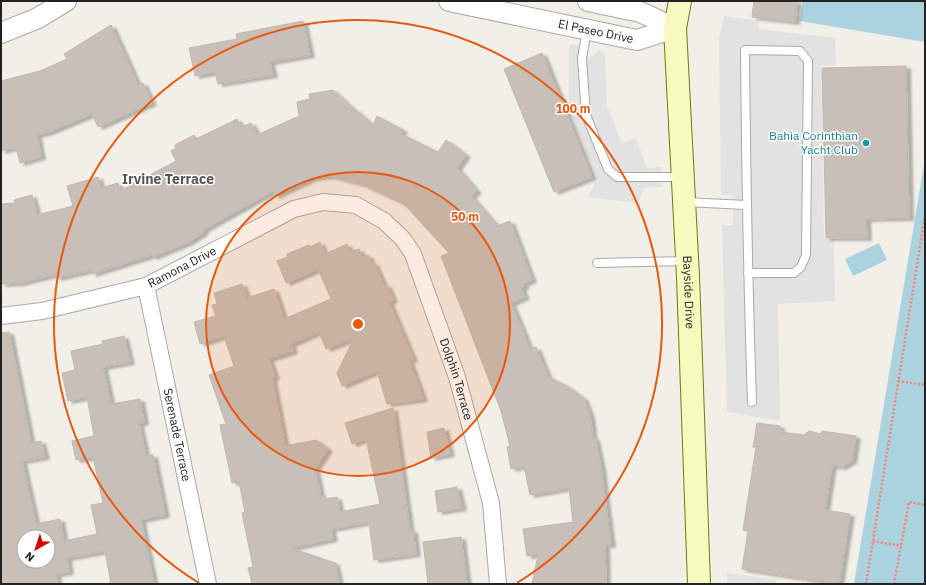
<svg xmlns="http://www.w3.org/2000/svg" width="926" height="585" viewBox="0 0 926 585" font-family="'IBM Plex Sans',sans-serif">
<defs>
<filter id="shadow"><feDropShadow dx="4.5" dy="2.5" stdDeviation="1" flood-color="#0004"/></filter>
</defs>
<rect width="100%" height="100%" fill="#f2efe9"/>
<path fill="#e2e2e2" d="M724,16L759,21L758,29L835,38L836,65L821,66L824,239H834L835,301L778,304L780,421L727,412L722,225H733V195H721L719,39Z
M569,44L588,47L587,56L589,58L600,50L605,56L607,106L622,143L636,138L647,168L661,167L662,187L644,188L638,203L588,197L595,183L599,181L569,109Z
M727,573L776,580L775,584H727Z"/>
<path fill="#aad3df" d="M803,1H925V42L800,21Z
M925,159V584H854Z
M879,243L887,260L853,276L845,259Z"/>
<path fill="#c7bfb8" stroke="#c4b6ab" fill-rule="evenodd" filter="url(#shadow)" d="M754,1H797L795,22L752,17Z
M303,21L310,55L270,62L273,75L218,84L215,72L195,76L189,48L237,39L236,34Z
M111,25L138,85L143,83L152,103L98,127L92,114L49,132L37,135L41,157L20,163L16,147L1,151V81L40,71L67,59L64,54Z
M542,53L592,177L554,192L504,69Z
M906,66L909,218L866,219L867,238H826L822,68Z
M333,90L354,110H356L373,126L377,116L403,130L401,134L438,152L446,140L466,155L457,168L477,191L471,196L497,226L510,221L532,280L523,284L524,287L521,288L525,297L511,303L530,349L536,347L548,377L567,386L584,399L590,415L593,439L595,438L601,467L611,545H605L606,584H532L538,555L527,556L523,529L573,522L569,488L530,495L524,466L511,469L507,447L510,446L501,411L441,256L449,253L404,204L361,184L329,176L313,178L275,196L273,191L203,230L204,232L189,242L153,257L152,255L92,274L91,270L57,278L56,274L20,283L1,284V204L15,203L14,200L32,195L37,215L73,206L67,186L98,177L101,188L118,183L120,191L176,161L171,151L176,148L175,145L194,135L196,139L237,119L241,127L251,123L257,135L299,116L297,102L310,99L309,94Z
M320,242L325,254L347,244L351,252L359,249L362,257L368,255L372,264L374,263L384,286L387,285L393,300L389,302L413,359L409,360L423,399L387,404L377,371L342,386L337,373L354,338L326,349L319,332L291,344L293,351L269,359L275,377L272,378L285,446L316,440L328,449L315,469L321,497L325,496L326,499L337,497L340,512L380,504L366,439L352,444L345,423L393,408L410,531L413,530L416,554L374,560L369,522L331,529L333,539L291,548L335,563L339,584H252L248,568L253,567L242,513L245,512L239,482L232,483L220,425L226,424L209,375L234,366L224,336L200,344L194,322L216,316L212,305L217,304L214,293L242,284L247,298L274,289L284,319L331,299L318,269L286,283L277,261L288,257L287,254L309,245L310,247Z
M9,332L31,443L41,441L45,457L22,461L36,524L60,519L64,541L97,534L91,505L103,503L93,457L76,460L72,441L94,436L87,397L68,401L62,373L75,370L71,351L103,344L102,341L124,336L130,362L103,367L111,404L140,399L144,422L139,424L146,456L153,455L165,515L141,520L154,584H111L105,551L67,558L69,572L56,574L58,584H1V333ZM24,537H48V561H24Z
M757,423L780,426V432L804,435L809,431L821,434L822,431L856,436L852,461L842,467L832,466L825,510L850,514L839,584L742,569L748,531L743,530L756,447H753Z
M444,428L450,454L431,458L427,432Z
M457,487L462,508L438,512L435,491Z
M461,537L467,584H428L423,542Z"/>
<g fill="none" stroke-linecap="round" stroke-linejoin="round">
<defs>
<path id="service" d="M587,30L582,58L586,115L608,169L617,177H681
M685,202L746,205
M597,263L686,261
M748,273H794L801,267L806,255L808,61L800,51L745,50C746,167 748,284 752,402"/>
<g id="minor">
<path id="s1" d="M146,286L208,584"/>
<path id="s2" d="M1,316L42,311L146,286L294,209L323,202L356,205L384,221L403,239L413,254L457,377L491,503L498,584"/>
</g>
<g id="tertiary">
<path id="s3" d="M449,1L637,40L675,28"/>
<path d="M588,1L640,12L675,28"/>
<path d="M1,33L38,18L66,1"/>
</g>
<g id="secondary">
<path id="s4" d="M680,1L675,28L688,277L699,584"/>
</g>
</defs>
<use href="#service" stroke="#a9a9a9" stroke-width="10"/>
<use href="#minor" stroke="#a9a9a9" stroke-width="18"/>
<use href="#tertiary" stroke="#a9a9a9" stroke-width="22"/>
<use href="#secondary" stroke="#707d05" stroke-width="24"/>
<path stroke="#fa8072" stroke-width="2.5" stroke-dasharray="2 2" stroke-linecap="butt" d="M898,381L925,385
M873,541L901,546
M866,584L925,215
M894,584L909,502L925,505"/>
<use href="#service" stroke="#fff" stroke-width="8"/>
<use href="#minor" stroke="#fff" stroke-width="16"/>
<use href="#tertiary" stroke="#fff" stroke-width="20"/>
<use href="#secondary" stroke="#f7fabf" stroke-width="22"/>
</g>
<circle cx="358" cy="324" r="152" fill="#e8590c" fill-opacity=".12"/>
<g fill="none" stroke="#e8590c" stroke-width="2">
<circle cx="358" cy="324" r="152"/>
<path d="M199 583A304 304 0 1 1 517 583"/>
</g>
<circle fill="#0f9aa8" stroke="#fff" stroke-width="1.5" cx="866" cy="143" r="4"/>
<g text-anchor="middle" stroke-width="3" stroke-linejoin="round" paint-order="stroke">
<g font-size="12" fill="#222" stroke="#fff">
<text dy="4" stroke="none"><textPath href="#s3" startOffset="150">El Paseo Drive</textPath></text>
<text dy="4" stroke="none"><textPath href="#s2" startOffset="189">Ramona Drive</textPath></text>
<text dy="4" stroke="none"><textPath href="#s4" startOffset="292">Bayside Drive</textPath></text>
<text dy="4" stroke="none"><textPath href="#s2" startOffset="587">Dolphin Terrace</textPath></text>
<text dy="4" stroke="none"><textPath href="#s1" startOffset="152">Serenade Terrace</textPath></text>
</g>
<g font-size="12" fill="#0d838f" stroke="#fff" text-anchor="end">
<text x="858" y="140">Bahia Corinthian<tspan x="858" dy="14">Yacht Club</tspan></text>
</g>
<g font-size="14" font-weight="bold" fill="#555" stroke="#fff">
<text x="168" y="184">Irvine Terrace</text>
</g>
</g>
<circle cx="358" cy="324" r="6" fill="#e8590c" stroke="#fff" stroke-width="2"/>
<g font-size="12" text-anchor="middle" font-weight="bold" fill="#e8590c" stroke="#fff" stroke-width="3" stroke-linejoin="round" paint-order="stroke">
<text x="573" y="113">100 m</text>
<text x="465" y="221">50 m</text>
</g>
<rect width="926" height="585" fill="none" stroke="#222222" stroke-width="4"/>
<g transform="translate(36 549) rotate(219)"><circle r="19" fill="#ffffff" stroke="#a7a7a7"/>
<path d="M0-3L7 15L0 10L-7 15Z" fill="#d40000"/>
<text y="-6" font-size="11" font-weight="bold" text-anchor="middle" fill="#222222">N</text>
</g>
</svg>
